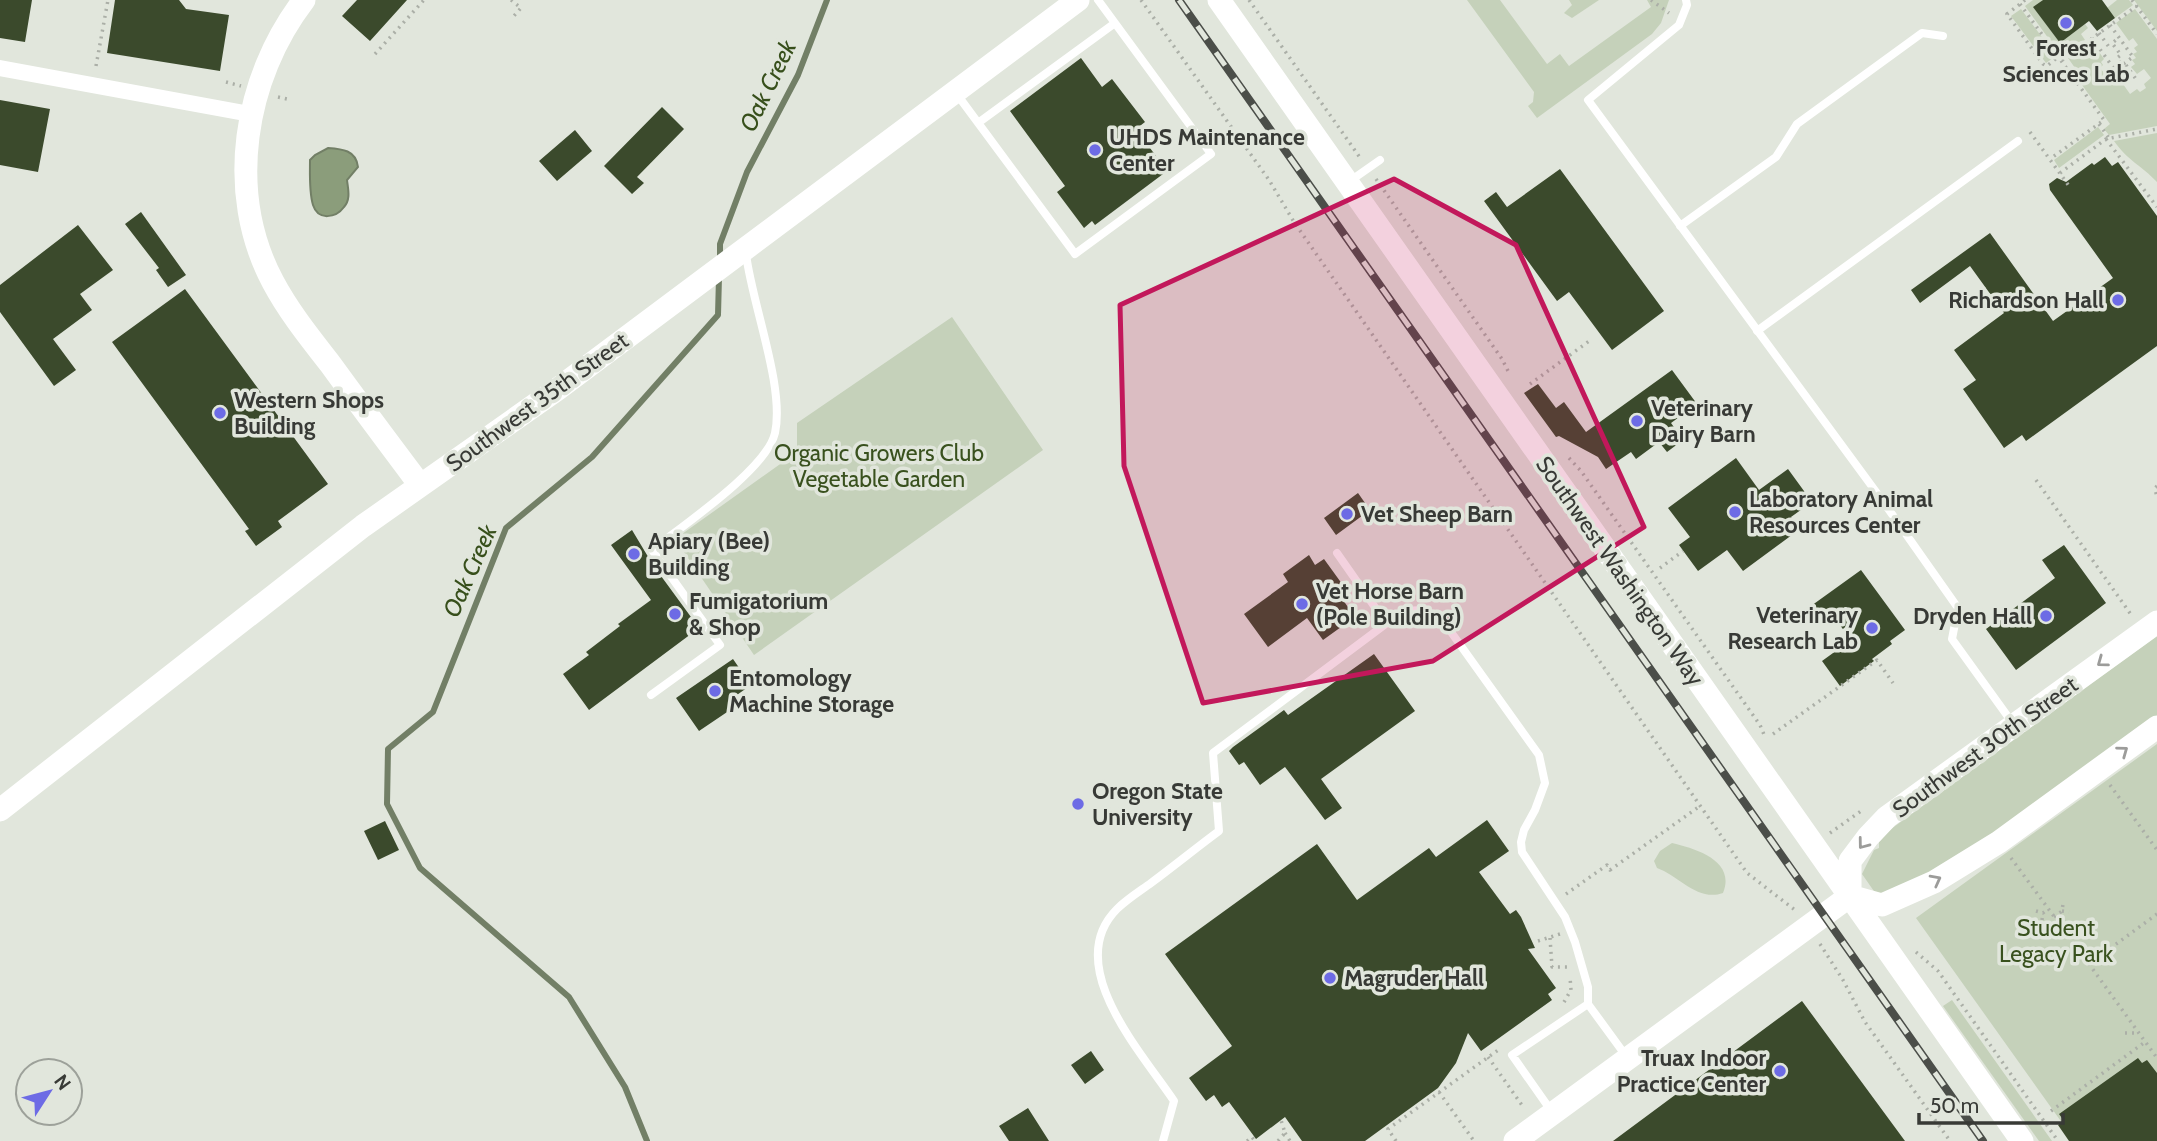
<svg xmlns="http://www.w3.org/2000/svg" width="2157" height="1141" viewBox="0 0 2157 1141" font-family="Cabin,sans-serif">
<rect width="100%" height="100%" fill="#e1e6dc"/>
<path fill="#c5d1ba" d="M1467,0H1500L1547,64L1560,54L1569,66L1651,7L1647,0H1669L1661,23L1652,34L1537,118L1528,106L1533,102L1534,92Z
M1569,0H1599L1572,18L1564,13L1572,5Z
M2033,0H2043L2034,7L2060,43L2085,24L2088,28L2081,34L2085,40L2062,57L2025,6Z
M2117,0H2129L2133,5L2115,18L2107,8Z
M2134,0H2157V31Z
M2021,9L2056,56L2046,63L2011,16Z
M2135,9L2157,39V126L2109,135L2104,129L2110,124L2077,78L2080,75L2068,58L2091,41L2094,45L2091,48L2096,54L2099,52L2104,59L2101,62L2103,65L2100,68L2105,74L2108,72L2111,75L2114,73L2117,77L2124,72L2130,79L2123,84L2130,94L2137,89L2140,92L2146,88L2144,84L2151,78L2144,69L2137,74L2131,67L2135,64L2132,60L2136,58L2133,54L2137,52L2134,48L2138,45L2133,38L2129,41L2116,23Z
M2098,127L2104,135L2059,168L2054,160Z
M2157,133V182C2141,165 2128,161 2114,141Z
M952,317L1043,450L754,655L675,539L797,452V423Z
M2157,636V721L1968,856L1878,897L1862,874L1874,850L1879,848V842L1891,829Z
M2157,744V1141H2075L1916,918Z
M1672,843C1697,849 1736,861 1723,893C1698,902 1679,876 1657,868L1654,861L1660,851Z
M1952,1000L2052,1141H2039L1943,1006Z"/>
<path fill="#8b9d7b" stroke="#727f66" stroke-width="2" d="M328,148C342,149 356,150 358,167L347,180C348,189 351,199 344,207C336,218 318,221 313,205C309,192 310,174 310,160L315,155Z"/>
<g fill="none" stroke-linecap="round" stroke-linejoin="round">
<path stroke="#727f66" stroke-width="6" d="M720,259V244L747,172L798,75L827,0
M647,1141L625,1087L569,997L420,868L387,804L388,749L433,712L506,528L592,457L718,315L719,277"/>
</g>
<path fill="#3b4a2c" d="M0,0H32L25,42L0,38Z
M115,0H179L186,9L229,15L220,71L107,53Z
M357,0H407L370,41L342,16Z
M2043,0H2102L2115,18L2097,31L2089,21L2060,43L2033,7Z
M1081,58L1102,87L1112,79L1145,122L1136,129L1167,171L1095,225L1092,221L1084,228L1057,192L1065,186L1010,111Z
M0,100L50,109L38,172L0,165Z
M662,107L684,129L637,177L644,183L632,194L604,166Z
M575,130L592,151L557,181L539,161Z
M2105,157L2112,166L2118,162L2157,216V346L2026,441L2022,435L2004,448L1963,389L1976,380L1954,350L2004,313L1970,266L1920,303L1911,290L1990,233L2053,321L2113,278L2050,190L2049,184L2057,178L2066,182L2092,163L2094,165Z
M1560,169L1664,311L1612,350L1569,292L1557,301L1484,201L1496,192L1507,207Z
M141,212L186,275L168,287L156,270L159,268L125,224Z
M78,225L113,270L80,294L92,310L53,339L76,370L54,386L0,312V285Z
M185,289L328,484L278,521L282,527L256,546L245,531L249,529L112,342Z
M1672,370L1697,404L1671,423L1683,440L1667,452L1659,442L1636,459L1631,452L1606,469L1598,457L1559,436L1556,437L1524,393L1538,384L1556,408L1564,402L1586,432Z
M1736,458L1759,490L1788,469L1812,502L1791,517L1800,529L1743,571L1727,550L1698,571L1679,545L1690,537L1668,508Z
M1358,493L1370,510L1336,535L1324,518Z
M632,530L653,565L699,628L589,710L563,674L589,655L586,652L620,626L618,624L651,600L611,545Z
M2064,545L2106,603L2016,670L1986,629L2055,578L2042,560Z
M1309,555L1315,565L1324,559L1345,588L1338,593L1355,617L1323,640L1307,618L1268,647L1244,614L1288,582L1283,574Z
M1861,570L1905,630L1890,641L1892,644L1872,659L1874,661L1840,686L1822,661L1851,640L1831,613L1814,625L1804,611Z
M1374,654L1415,711L1321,779L1342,808L1325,820L1285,767L1260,785L1244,762L1239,765L1229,751L1233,747L1284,710L1288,715Z
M733,659L751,685L734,697L739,704L699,731L676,698Z
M1487,820L1509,851L1479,872L1510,914L1516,910L1521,917L1535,948L1528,949L1556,988L1548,994L1552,1000L1481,1051L1468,1033L1456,1063L1438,1088L1365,1141H1302L1285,1117L1256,1139L1229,1102L1222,1107L1214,1095L1206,1101L1189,1078L1232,1046L1165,954L1317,844L1357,900L1429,848L1436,857Z
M385,821L399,850L378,860L364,831Z
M1802,1001L1905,1141H1613Z
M1091,1051L1104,1070L1085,1084L1071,1065Z
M2138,1058L2142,1063L2147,1060L2157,1073V1141H2069L2058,1125L2064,1121L2059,1114Z
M1028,1108L1049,1141H1009L999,1126Z"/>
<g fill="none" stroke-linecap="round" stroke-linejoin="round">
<path stroke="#abafa7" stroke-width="3.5" stroke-dasharray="2 5" stroke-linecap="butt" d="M511,0L521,8L512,18
M1141,0L1269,180L1294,222L1747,873L1795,910
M1249,0L1361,159
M1651,0L1669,13
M2025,0L2007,14L2043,64L2047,66L2058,57
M2132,0L2157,34
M2020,4L2104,120L2050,159
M2110,25L2133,57L2122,65L2117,58L2121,55L2112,43L2119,38
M2099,33L2109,47
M2092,38L2117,73L2127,66
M375,54L424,0
M2062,60L2137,6
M2126,65L2138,82
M96,66L108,0
M226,82L241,86
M278,97L287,99
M2099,124L2109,138
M2030,132L2069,186
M2106,139L2157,207
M2060,173L2106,139L2157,129
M1376,179L1502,359L1510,375
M1530,384L1592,339
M1569,458L1581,471L1760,725L1765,737
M2036,480L2132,616
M2157,486L2155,488L2157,498
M1660,568L1683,551
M1773,734L1877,660L1893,683
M2110,785L2157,850
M1830,833L1861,811
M2011,858L2089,964
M1566,894L1607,865L1610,870L1700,806
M2036,911L2043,913L2048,909
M2062,911L2069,912
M2157,914L2089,964L2157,1058
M2054,917L2062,911L2063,904
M2042,920L2043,913
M1550,938L1552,967H1568
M1538,941L1560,934
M1820,944L1843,980L1865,1022L1950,1141
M1916,952L1938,971L2058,1141
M2065,953L2072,954L2078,950
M2072,961V954
M1564,1002L1571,990L1570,977
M2125,1033H2138
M1488,1057L1524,1108
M1439,1092L1474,1141
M2051,1111L2145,1042
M1285,1133L1290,1141
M1247,1141L1252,1137L1255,1141
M1278,1141L1285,1133L1281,1120
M1396,1141L1388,1129L1501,1048"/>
<path stroke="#fff" stroke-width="8" d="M1686,0L1687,5L1679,25L1588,100L1882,500L1958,608L1952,639L2014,725
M956,93L1075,254L1211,154L1098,0
M978,123L1115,23
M1350,181L1380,160
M1680,226L1776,157L1797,124L1922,33L1943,36
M1757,331L2018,141
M1337,553L1386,623
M651,695L720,645L652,550C682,526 767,469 775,433C785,387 752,304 746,254
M1552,1112L1512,1055L1588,1004
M1163,1141L1174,1101C1142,1053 1061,965 1117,909C1127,899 1140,891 1151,883C1174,866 1196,848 1219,831L1213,753L1403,611L1423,610L1441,618L1539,755L1545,783L1535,810L1524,830L1521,842L1522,852L1565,917L1575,942L1588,987V1004L1626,1056"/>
<path stroke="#fff" stroke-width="16" d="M0,68L250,114"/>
<path stroke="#fff" stroke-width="23" d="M304,0C244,78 225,192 273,282C289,312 310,338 331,365C360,405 390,445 420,485
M1219,0L2022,1141
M0,810L363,526L559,388L1078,0
M1850,896V861L1868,837L1887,817L2157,622
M1850,896L1882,905L1934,882L1999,842L2157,727
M1515,1141L1850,896"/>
<defs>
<path id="rail" d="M1179,0L1983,1141"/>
</defs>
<use href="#rail" stroke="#4b4e49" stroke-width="8"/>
<use href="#rail" stroke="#e1e6dc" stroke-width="5" stroke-dasharray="16" stroke-linecap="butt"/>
</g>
<defs><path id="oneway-chevron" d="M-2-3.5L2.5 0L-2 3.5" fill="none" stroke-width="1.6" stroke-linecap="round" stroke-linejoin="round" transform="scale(1.75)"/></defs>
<g stroke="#9c9c9a">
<use href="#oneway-chevron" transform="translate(2102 662) rotate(144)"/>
<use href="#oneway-chevron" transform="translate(2123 751) rotate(-36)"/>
<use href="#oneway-chevron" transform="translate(1863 844) rotate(127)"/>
<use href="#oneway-chevron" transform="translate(1936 880) rotate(-28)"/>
</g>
<path fill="#c2185b" fill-opacity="0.2" stroke="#c2185b" stroke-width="5" stroke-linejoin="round" d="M1394,179L1516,245L1644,527L1433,661L1203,703L1124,466L1120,305Z"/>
<g fill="#6d6be5" stroke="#e1e6dc" stroke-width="2.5">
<circle cx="2066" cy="23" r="7"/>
<circle cx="1095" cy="150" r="7"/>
<circle cx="2118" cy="300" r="7"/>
<circle cx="220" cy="413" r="7"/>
<circle cx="1637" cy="421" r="7"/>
<circle cx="1735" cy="512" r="7"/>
<circle cx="1347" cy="514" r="7"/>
<circle cx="634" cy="554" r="7"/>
<circle cx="1302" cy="604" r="7"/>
<circle cx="675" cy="614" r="7"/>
<circle cx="2046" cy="616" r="7"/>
<circle cx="1872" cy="628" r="7"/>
<circle cx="715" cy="691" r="7"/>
<circle cx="1078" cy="804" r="7"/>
<circle cx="1330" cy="978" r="7"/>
<circle cx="1780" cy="1071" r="7"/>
</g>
<g text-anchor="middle" stroke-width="7" stroke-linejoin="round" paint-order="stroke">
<g font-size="23" font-weight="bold" fill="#383a36" stroke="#e1e6dc" text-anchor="start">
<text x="2066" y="56" text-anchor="middle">Forest<tspan x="2066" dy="26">Sciences Lab</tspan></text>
<text x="1109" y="145">UHDS Maintenance<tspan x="1109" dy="26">Center</tspan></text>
<text x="2104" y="308" text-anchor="end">Richardson Hall</text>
<text x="234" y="408">Western Shops<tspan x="234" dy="26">Building</tspan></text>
<text x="1651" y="416">Veterinary<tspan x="1651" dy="26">Dairy Barn</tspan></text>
<text x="1749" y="507">Laboratory Animal<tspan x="1749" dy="26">Resources Center</tspan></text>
<text x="1361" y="522">Vet Sheep Barn</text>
<text x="648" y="549">Apiary (Bee)<tspan x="648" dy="26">Building</tspan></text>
<text x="1316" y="599">Vet Horse Barn<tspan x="1316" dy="26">(Pole Building)</tspan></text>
<text x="689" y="609">Fumigatorium<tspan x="689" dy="26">&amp; Shop</tspan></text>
<text x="1858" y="623" text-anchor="end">Veterinary<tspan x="1858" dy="26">Research Lab</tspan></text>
<text x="2032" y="624" text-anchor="end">Dryden Hall</text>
<text x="729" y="686">Entomology<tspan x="729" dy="26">Machine Storage</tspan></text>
<text x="1092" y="799">Oregon State<tspan x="1092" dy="26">University</tspan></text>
<text x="1344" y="986">Magruder Hall</text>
<text x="1766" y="1066" text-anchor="end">Truax Indoor<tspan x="1766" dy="26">Practice Center</tspan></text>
</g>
<g font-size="23" fill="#383a36" stroke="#e1e6dc">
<text transform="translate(537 402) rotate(-36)" y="8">Southwest 35th Street</text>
<text transform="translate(1620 571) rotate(55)" y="8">Southwest Washington Way</text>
<text transform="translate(1985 747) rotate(-36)" y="8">Southwest 30th Street</text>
</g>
<g font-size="23" fill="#39511e" stroke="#e1e6dc">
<text x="879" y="461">Organic Growers Club<tspan x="879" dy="26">Vegetable Garden</tspan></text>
<text x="2056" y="936">Student<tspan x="2056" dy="26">Legacy Park</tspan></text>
</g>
<g font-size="24" font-style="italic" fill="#374f1b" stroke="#e1e6dc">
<text transform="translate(768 86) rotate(-64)" y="8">Oak Creek</text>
<text transform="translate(470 571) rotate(-66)" y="8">Oak Creek</text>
</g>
</g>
<g transform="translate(49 1092) rotate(54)"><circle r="33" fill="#e1e6dc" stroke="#9da19a" stroke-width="2"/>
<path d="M0-5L12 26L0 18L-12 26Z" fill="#6d6be5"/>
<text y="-10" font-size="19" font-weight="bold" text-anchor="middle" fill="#383a36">N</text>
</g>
<path d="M1919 1113v10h144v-10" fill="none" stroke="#383a36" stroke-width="3.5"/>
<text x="1930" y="1113" font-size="21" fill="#383a36" stroke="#e1e6dc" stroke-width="5" paint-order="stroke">50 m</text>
</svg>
